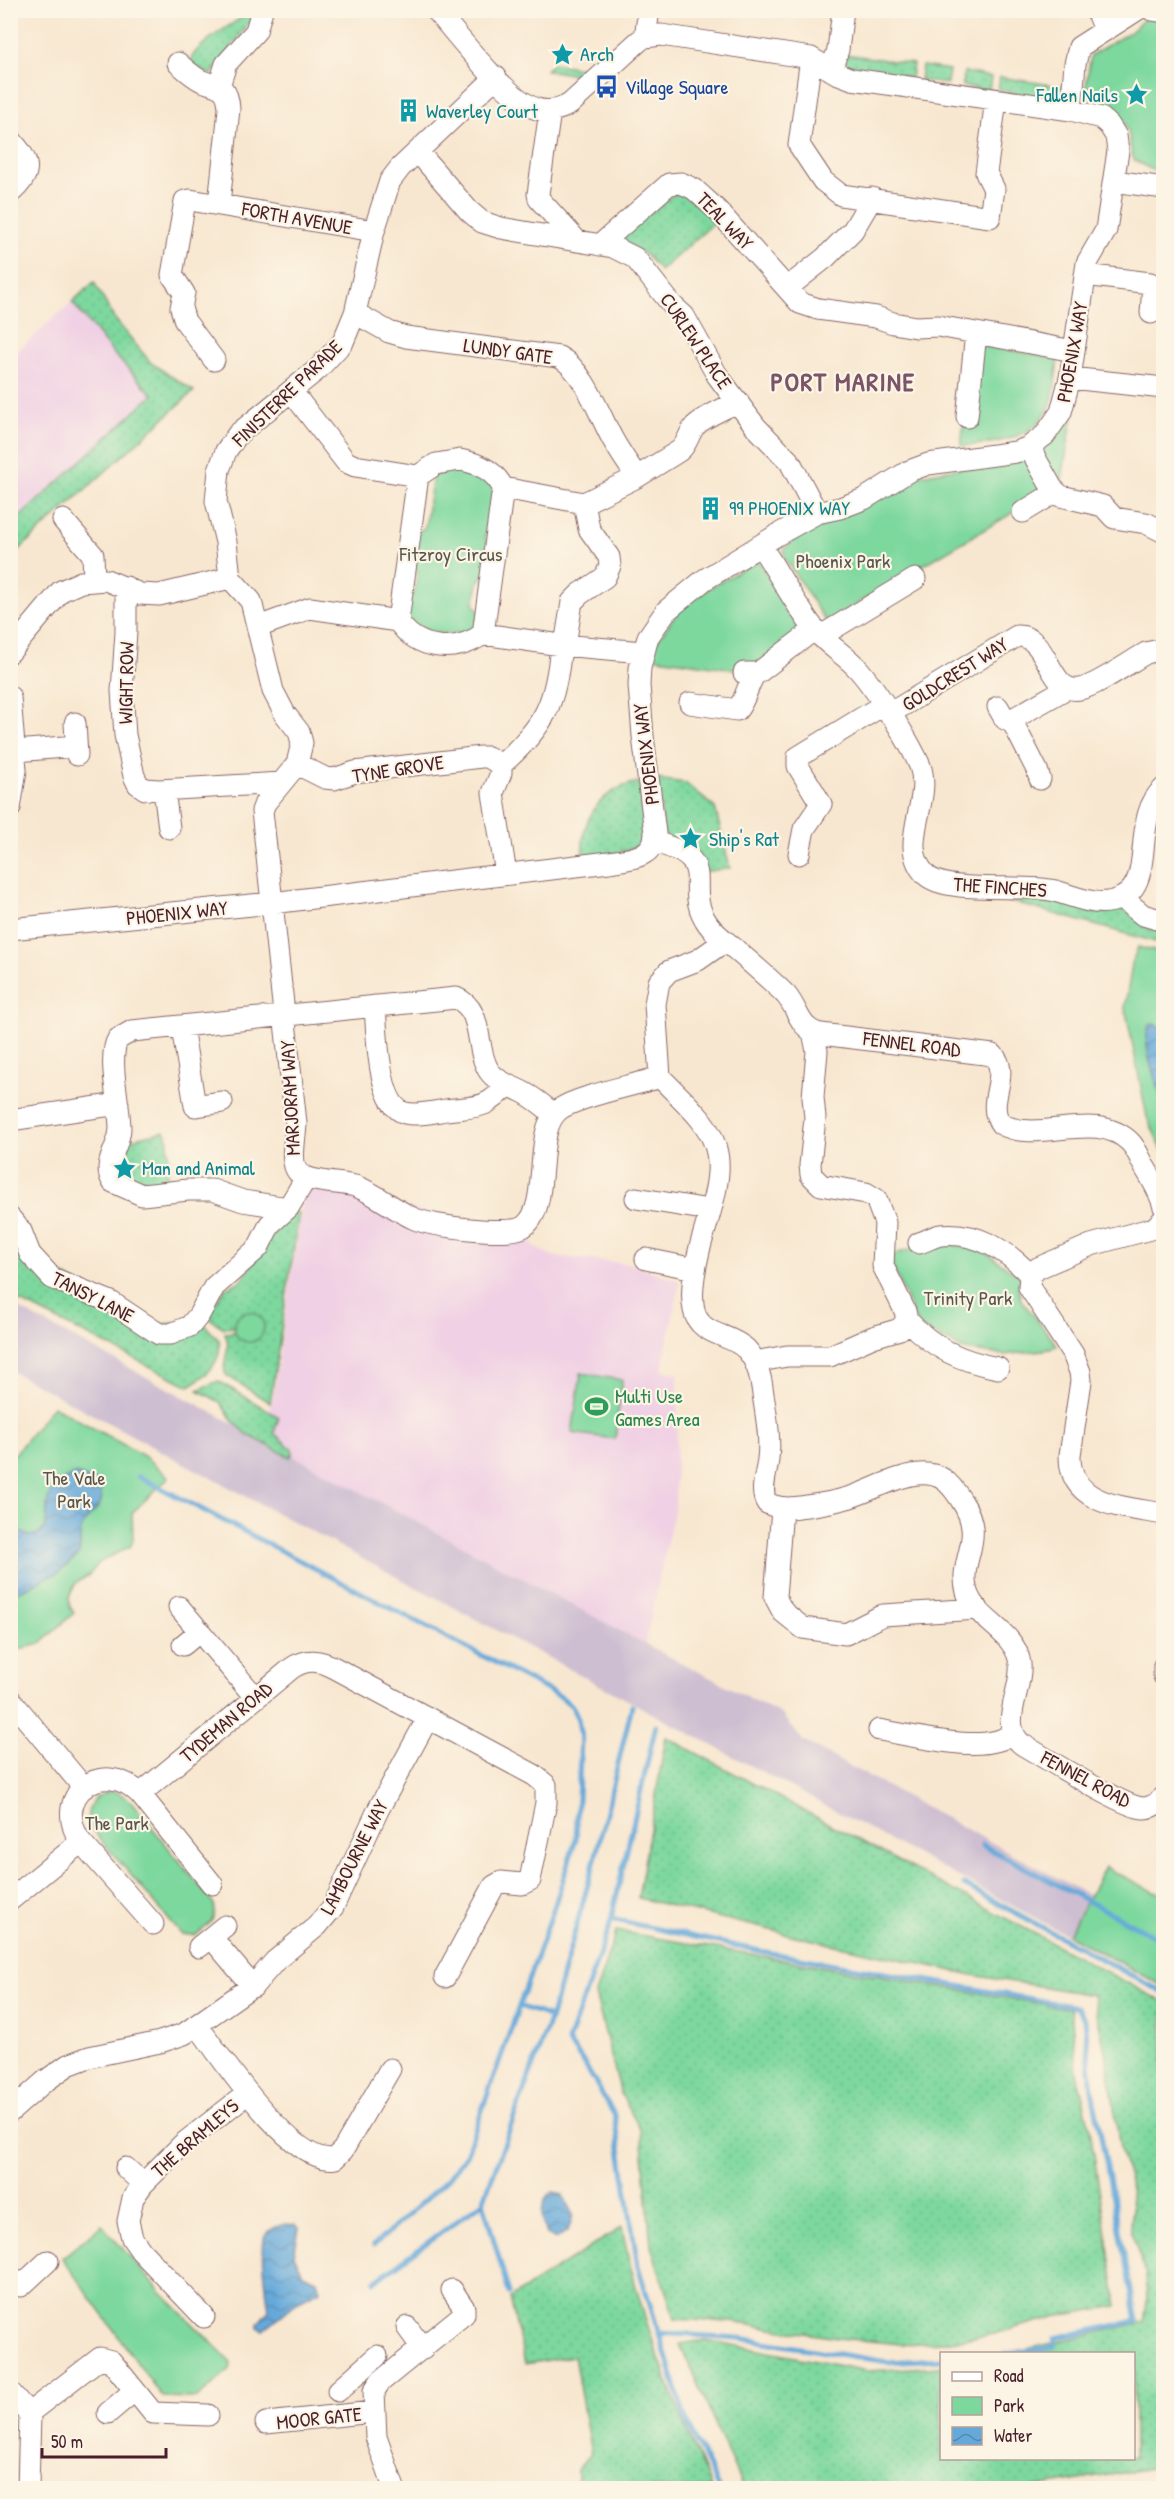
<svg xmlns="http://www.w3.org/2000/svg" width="1174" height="2499" viewBox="0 0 1174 2499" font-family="'Patrick Hand',sans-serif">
<defs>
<pattern id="grass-dots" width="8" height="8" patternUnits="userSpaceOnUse" patternTransform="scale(1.5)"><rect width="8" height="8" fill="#7dd89e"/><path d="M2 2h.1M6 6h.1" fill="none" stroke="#6eb988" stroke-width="1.8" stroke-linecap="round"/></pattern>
<pattern id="water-waves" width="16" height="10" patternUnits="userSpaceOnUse" patternTransform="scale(1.5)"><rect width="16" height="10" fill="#65a9da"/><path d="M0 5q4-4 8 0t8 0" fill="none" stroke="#5589b1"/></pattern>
</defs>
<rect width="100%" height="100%" fill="#fcf5e5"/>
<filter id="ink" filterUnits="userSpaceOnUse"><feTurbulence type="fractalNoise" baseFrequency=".0167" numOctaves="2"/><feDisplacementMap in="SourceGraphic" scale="12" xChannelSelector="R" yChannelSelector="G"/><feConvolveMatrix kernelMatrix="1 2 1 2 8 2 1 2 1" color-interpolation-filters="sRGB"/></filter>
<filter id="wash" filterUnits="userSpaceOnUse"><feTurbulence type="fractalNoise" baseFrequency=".008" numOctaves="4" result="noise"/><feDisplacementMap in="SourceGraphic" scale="24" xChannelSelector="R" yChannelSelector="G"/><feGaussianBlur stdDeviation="1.35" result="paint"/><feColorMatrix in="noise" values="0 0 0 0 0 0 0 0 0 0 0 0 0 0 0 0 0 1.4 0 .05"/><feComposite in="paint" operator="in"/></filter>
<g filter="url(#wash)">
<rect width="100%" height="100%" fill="#f8e7d0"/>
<path fill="#f0d0e4" d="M72,302L113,352L153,395L11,525V357Z
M304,1191H333L523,1234L539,1250L553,1256L630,1264L680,1281L662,1370L678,1374L675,1506L645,1644L258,1437L273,1398Z"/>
<path fill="#cebed1" d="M10,1304L645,1644L781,1714L803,1741L1163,1935V1986L11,1371Z"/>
<path fill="url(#grass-dots)" stroke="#647c64" stroke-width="1.5" d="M253,11L254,16L212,74L210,75L190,63C192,46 238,20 253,11Z
M845,54L913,64L911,78L845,68L841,63Z
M553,63L591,70L583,76L546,70Z
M922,66L949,70L947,84L920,80Z
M964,72L991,77L989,91L962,86Z
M1000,77L1065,87L1062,95L1054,99L998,90Z
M680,189L715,222L660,271L647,256L619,238Z
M94,282L114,318L151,363L194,391L11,557V525L153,395L113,353L72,302Z
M657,779L685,783L715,808L730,868L704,872L664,834Z
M639,782C641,800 653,841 631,849C617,855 598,854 583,856C580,818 601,789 639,782Z
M979,893L1009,895L1125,910L1149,929H1156L1163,926V944Z
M164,1131L167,1134L169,1152L167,1167L169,1182C140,1186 130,1187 112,1162L128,1140Z
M293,1212L299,1213L270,1403L226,1375C220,1361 233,1350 225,1333L235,1332L237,1335L234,1324V1327L224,1328L207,1317L225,1288L241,1281L271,1237Z
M10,1238H15L16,1243L140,1326L201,1321L219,1340C223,1362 206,1376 189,1386L11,1297Z
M218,1381L279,1417L274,1433L292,1449L293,1453L290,1457L248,1435L233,1421L220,1402L198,1390Z
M666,1737L1163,2002V2466L1031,2488H743L680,2344L706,2340L868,2371L941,2366L942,2458H1134V2354L1009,2353L1144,2322L1147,2302L1146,2275L1131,2232L1132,2209L1130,2182L1120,2149L1108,2065L1093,1995L972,1975L808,1939L638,1898Z
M616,1931L1071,2009L1077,2073L1090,2129L1117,2306L1058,2316L994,2334L944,2342L901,2344L838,2338L730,2322L675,2319L651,2246L641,2131L621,2094L595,1994Z
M622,2227C639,2317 675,2405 712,2488H577V2470L591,2454L574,2356L525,2364L510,2298Z"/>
<path fill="#7dd89e" stroke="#647c64" stroke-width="1.5" d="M1146,17L1163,20V176L1134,160C1130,152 1131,143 1129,135C1124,113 1107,103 1087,97L1085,91L1091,55L1132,31Z
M978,345L1058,358C1056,371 1056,386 1052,400C1039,440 996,443 961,446L964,420Z
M1074,408L1061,485L1038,451Z
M1027,456L1045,494L826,622L784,557V549L796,539V534L920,475Z
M454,470L470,472L494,487L485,537L490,545L485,574L478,583L474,604L479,611L476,628C447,639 429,635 405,616L408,598L414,594L418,572L412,564L417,533L425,527L433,476Z
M754,562H759L803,630L747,671L651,657L655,644L684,603Z
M1138,947L1163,953V1152L1147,1117L1125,1007L1132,964Z
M946,1243L982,1250L1021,1277L1018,1288L1021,1300L1057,1345L1050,1349L1004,1355L964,1350L918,1326L892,1265L891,1255L930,1244Z
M234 1327a15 15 0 1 1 30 0a15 15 0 1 1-30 0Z
M581,1373L622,1380L615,1439L572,1433Z
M53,1406L144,1456L169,1477L132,1513L133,1540L131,1546L100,1562L89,1575L76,1583L69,1597L70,1607L74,1613L40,1644L11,1651V1459Z
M109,1792H117L130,1800L214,1904C218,1920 207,1926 196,1935H182L89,1826C85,1808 92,1796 109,1792Z
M1105,1867L1154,1892L1163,1893V1986L1068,1935Z
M102,2225L160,2291L231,2362L230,2370L197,2398L162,2397L62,2258Z"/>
<path fill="url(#water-waves)" stroke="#586482" stroke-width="1.5" d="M1153,1024L1163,1029V1101C1156,1082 1141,1045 1149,1025Z
M76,1474L95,1481C114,1510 86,1510 81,1530C79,1538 81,1546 79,1554L61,1571L11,1595V1527L29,1536C50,1534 46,1520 47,1504C48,1490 64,1477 76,1474Z
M553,2192L562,2194L573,2215L568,2231L556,2239L546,2234C541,2220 539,2200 553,2192Z
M286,2224L296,2225L299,2228L294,2255L303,2274L317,2280L320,2290L299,2301L263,2330L258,2327V2323L269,2310C267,2298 260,2243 265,2236C269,2229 279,2225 286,2224Z"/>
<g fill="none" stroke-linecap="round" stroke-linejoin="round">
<path stroke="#65a9da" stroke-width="5" d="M138,1476L561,1697L572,1706L578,1719L581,1738L576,1839L553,1911L466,2155L448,2179L374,2245
M656,1725L609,1928L568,2042L582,2060L615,2116L638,2266L686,2420L719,2488
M982,1845L1164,1941
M964,1885L1164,1993
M611,1919L760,1951L1077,2007L1085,2019L1092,2090L1137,2321L1055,2338L1054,2347L1006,2354
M519,2006L551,2017
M483,2202L509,2293
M375,2281L483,2202L551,2017L596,1855L632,1706
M658,2333L740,2338L887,2362L942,2359"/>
</g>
</g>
<g filter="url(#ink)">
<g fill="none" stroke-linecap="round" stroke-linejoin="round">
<defs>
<path id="minor" d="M1096,10L1104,30
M1152,10L1164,12
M645,37L649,10
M811,58L799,145L823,181L841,195L990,217L994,189L986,173L996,100
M178,63C185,69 193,77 202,81C219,87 228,86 229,109L219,204
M831,70L838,50L843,10
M496,77L400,168L390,181L374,231L355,313L343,342L318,369L238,434L226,451L219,470L216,501L226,542L230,578L251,601L273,691L285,714L299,732L302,743L297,764L265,803L262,811L296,1123C296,1136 289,1162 298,1172C308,1183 340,1182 355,1186C376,1193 394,1210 415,1219C432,1226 508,1236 523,1227C553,1208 531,1129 560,1109C578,1096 636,1085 660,1077
M219,86L226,64L256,31L262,10
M1071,110L1075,64L1079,47L1137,10
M550,111L538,194L539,199L577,241
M10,139C30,161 34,173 10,193
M418,152L469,211L482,222L501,228L613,247L635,258L672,305L684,316L717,375L756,427L790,462L817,513
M1114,181L1164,188
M600,245L669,184L681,183L694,189L717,210L800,303L818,309L876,317L893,323L916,327L938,326L1074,351
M1085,275L1150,283L1153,287L1151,313
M787,288L825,258L853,230L872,198
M355,313L389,332L406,337L559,357C584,370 599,414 612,438C619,451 628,464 637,477
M214,360L185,321L181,308L184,293L172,275L185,201L190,200L374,231
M1070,378L1164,388
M292,392L346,462L355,466L418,476
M967,417L976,333
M1029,447L1052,488L1061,496L1103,506L1114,518L1146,523L1164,532
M460,460C478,463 495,471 503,488L483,634C456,654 416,650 398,621L418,476L436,464Z
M503,488L584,503L589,529L609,557L610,566L605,577L580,594L572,602L565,645
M584,503L637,477L679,451C688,444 688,434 695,426C706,415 725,409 738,401
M1023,512L1056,492
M63,520L93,555L94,579
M761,546C779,574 795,604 815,630C828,646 846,655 859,670C877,691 909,740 920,766C933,801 896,845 926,875C947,895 1024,883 1055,891C1077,897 1099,909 1121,898C1157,881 1130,818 1164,788
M126,587V632L122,691L125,735L134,776L138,784L145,789L159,790L281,783
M258,627L310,608L398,621
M483,634L561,645L643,652
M821,636L915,579
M10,652L61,591L81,582L106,580L140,594L159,595L230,578
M744,673H758L815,629
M10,697L16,770L10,808
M690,703L737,710C746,700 747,685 755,674
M998,707L1005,719L1013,723L1037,770L1040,779
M889,714L1017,636C1049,634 1048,695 1080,689C1096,686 1130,662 1146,653L1155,651L1164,653
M1009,721L1067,688
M75,723L77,755
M16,751L76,746
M297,764L325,778L334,779L355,772L481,757H488L501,765
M164,790L169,828
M654,842C725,861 680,885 708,924C715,934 725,941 735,949C752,964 770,979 786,995C799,1010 799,1030 821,1034L993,1055C1012,1074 984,1103 1001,1124C1039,1145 1095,1108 1130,1142C1136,1148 1140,1158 1144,1166C1152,1179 1160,1192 1164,1207
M799,854L804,829L821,804L798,766V757L883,705
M506,874L493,793L501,773V765C545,726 556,704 561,645
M1122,898L1143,915L1164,921
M10,929L272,903L609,862C629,859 655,858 655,833L643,736L639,685L640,668L648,637L666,611L704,580L777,535L817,513L840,508L864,499L909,471L928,464L1016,452L1029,447L1045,435L1061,412L1070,378L1087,263L1106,230L1118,151L1116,136L1109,125L1101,118L1071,110L852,79L836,73L811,58L661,35L645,37L639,41L570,104C558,111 547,113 534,108C503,95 459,37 436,10
M375,1006C377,1031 377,1105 405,1113C418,1116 433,1112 446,1110C478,1106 485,1110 508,1085
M182,1027L195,1106L222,1102
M660,1077C680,1098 712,1123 717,1153C723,1181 706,1223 699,1251C695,1269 690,1292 694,1310C699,1336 730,1333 746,1349C756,1359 760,1374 762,1387C765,1410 771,1436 768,1459C767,1473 759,1491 767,1503C780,1510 793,1508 807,1506C821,1504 834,1502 847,1498C874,1491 917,1462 943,1479C950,1484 956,1492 961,1500C988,1540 957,1558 967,1592C976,1621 1016,1631 1020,1664C1023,1690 997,1726 1023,1745C1046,1758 1122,1807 1143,1808C1152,1808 1158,1803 1164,1797
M660,1077L655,1004L659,982L669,971L698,960L725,941
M10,1120L118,1104
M636,1198L709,1210
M288,1208L243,1201L212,1190H188L142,1195L113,1182C101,1163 120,1148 120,1128C120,1106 107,1057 118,1039L132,1031L456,998C485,1010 474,1048 489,1071C498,1084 516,1087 528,1095C537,1100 546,1108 554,1114
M10,1218L21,1231L30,1254L52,1278L111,1302L159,1334H171L190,1326L199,1315L214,1287L258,1248L270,1224L288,1208L306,1178
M1164,1219L1154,1228L1091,1245L1038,1268L1030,1275L1029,1287L1073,1354L1080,1372L1081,1381L1070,1455C1069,1506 1125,1507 1164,1514
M919,1243C927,1241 933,1236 941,1235C976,1231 1008,1251 1030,1275
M646,1259L695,1269
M907,1320C933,1348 960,1361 998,1368
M755,1362L787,1356H830L873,1337L900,1329L907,1320L905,1311L883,1266L885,1223L876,1199L866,1193L821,1185L811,1175L810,1165L815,1118L813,1097L817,1051L813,1032
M782,1509L775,1597L783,1612L803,1628L846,1634L883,1615L978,1609
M179,1607L255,1697
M183,1645L200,1631
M1164,1666V1676
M10,1699L84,1788
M879,1730C911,1735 988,1756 1012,1733
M140,1794L212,1884
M81,1842L153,1924
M10,1900L81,1842C50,1798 101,1755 140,1794L292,1668C307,1658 320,1660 335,1668L534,1775L546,1785V1803L530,1880L522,1884L501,1882L494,1886L445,1977
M211,1937L253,1987
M199,1947L225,1926
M198,2026C220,2056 294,2168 335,2158L343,2150L390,2069
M10,2112L44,2082L68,2065L89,2057L160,2042L184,2034L255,1984L275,1961L317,1926L333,1907L378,1810L428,1718
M126,2168L143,2184
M10,2285L16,2281L21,2286L48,2261
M204,2317L141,2251L132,2238L128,2221L133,2198L143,2184L184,2143L248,2093
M407,2327L423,2349
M338,2391L377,2356
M10,2392L30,2415L28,2488
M29,2413L100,2358L111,2361L153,2413L208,2415
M108,2413L134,2391
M266,2423L373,2412
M394,2488L376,2437L374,2391L380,2382L464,2314V2308L452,2290"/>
</defs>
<use href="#minor" stroke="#876565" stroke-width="23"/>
<use href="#minor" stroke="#fff" stroke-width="21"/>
</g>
</g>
<defs>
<symbol id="sight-bare" viewBox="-9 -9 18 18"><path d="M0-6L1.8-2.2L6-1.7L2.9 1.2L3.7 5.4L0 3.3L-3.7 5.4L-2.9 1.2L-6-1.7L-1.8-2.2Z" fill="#0f9aa8" stroke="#fcf5e5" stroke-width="2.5" paint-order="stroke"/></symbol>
<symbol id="bus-bare" viewBox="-9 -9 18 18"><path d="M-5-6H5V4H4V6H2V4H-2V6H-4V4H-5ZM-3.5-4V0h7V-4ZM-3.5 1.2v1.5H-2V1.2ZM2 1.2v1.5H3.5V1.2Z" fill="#1a4fb4" stroke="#fcf5e5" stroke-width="2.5" paint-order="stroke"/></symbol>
<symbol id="building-bare" viewBox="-9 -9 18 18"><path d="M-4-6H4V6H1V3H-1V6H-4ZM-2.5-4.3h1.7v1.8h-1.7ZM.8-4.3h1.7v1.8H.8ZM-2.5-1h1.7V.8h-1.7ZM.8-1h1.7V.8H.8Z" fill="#0f9aa8" stroke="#fcf5e5" stroke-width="2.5" paint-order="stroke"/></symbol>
<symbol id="stadium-bare" viewBox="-9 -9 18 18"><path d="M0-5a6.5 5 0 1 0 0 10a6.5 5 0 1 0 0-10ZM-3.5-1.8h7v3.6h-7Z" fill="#2e9e5b" stroke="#fcf5e5" stroke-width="2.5" paint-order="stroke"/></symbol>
</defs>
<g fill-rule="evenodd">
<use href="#sight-bare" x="546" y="38" width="33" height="33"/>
<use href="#bus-bare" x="590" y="70" width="33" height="33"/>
<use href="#sight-bare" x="1120" y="78" width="33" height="33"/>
<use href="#building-bare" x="392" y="94" width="33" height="33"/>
<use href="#building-bare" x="694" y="492" width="33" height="33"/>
<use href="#sight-bare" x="674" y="822" width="33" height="33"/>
<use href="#sight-bare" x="108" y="1152" width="33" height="33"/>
<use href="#stadium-bare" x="580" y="1390" width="33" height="33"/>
</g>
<g text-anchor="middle" stroke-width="4.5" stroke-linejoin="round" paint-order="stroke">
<g font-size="20" fill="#0d838f" stroke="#fcf5e5" text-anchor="start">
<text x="580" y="61">Arch</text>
<text x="1118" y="102" text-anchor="end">Fallen Nails</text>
<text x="426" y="118">Waverley Court</text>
<text x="729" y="515">99 PHOENIX WAY</text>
<text x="709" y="846">Ship's Rat</text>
<text x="142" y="1175">Man and Animal</text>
</g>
<g font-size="20" fill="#164399" stroke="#fcf5e5" text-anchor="start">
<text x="625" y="94">Village Square</text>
</g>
<g font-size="20" fill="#4a1f2b" stroke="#fcf5e5">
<text transform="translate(297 218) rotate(10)" y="7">FORTH AVENUE</text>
<text transform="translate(725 221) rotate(46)" y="7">TEAL WAY</text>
<text transform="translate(696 341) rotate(56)" y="7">CURLEW PLACE</text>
<text transform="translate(508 351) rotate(8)" y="7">LUNDY GATE</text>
<text transform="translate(1072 352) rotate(-80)" y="7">PHOENIX WAY</text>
<text transform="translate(287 393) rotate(-44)" y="7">FINISTERRE PARADE</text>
<text transform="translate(955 674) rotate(-32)" y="7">GOLDCREST WAY</text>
<text transform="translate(126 683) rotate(-89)" y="7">WIGHT ROW</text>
<text transform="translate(646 754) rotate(-97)" y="7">PHOENIX WAY</text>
<text transform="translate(398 769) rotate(-9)" y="7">TYNE GROVE</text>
<text transform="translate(1000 887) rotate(4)" y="7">THE FINCHES</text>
<text transform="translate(177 913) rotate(-6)" y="7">PHOENIX WAY</text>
<text transform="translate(912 1044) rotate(7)" y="7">FENNEL ROAD</text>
<text transform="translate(290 1098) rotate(-93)" y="7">MARJORAM WAY</text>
<text transform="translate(93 1297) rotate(27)" y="7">TANSY LANE</text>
<text transform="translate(226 1722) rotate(-40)" y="7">TYDEMAN ROAD</text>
<text transform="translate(1086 1779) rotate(28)" y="7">FENNEL ROAD</text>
<text transform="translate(354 1857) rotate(-63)" y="7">LAMBOURNE WAY</text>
<text transform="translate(195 2138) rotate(-41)" y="7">THE BRAMLEYS</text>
<text transform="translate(319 2418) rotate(-6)" y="7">MOOR GATE</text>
</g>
<g font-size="20" fill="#59564e" stroke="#fcf5e5">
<text x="451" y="561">Fitzroy Circus</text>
<text x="843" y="568">Phoenix Park</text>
<text x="968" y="1305">Trinity Park</text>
<text x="74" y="1485">The Vale<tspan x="74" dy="23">Park</tspan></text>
<text x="117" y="1830">The Park</text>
</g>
<g font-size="20" fill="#27864d" stroke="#fcf5e5" text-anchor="start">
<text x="615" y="1403">Multi Use<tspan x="615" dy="23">Games Area</tspan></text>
</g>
<g font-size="26" font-weight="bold" letter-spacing="1.5" fill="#7a5469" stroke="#fcf5e5">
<text x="843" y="391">PORT MARINE</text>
</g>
</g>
<rect width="1174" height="2499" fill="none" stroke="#fcf5e5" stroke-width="36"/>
<rect x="940" y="2352" width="195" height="108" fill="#fcf5e5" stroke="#b59f9b" stroke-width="1.5"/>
<rect x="952" y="2372" width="30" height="9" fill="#ffffff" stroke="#b59f9b" stroke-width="1.5"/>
<text x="994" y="2382" font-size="18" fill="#4a1f2b">Road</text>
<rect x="952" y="2397" width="30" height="18" fill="#7dd89e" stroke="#b59f9b" stroke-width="1.5"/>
<text x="994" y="2412" font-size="18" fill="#4a1f2b">Park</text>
<rect x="952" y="2427" width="30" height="18" fill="url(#water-waves)" stroke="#b59f9b" stroke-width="1.5"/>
<text x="994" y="2442" font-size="18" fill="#4a1f2b">Water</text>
<path d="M42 2448v9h124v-9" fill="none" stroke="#4a1f2b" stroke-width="3"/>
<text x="51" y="2448" font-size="18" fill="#4a1f2b" stroke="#fcf5e5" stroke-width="4.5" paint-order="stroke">50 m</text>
</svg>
